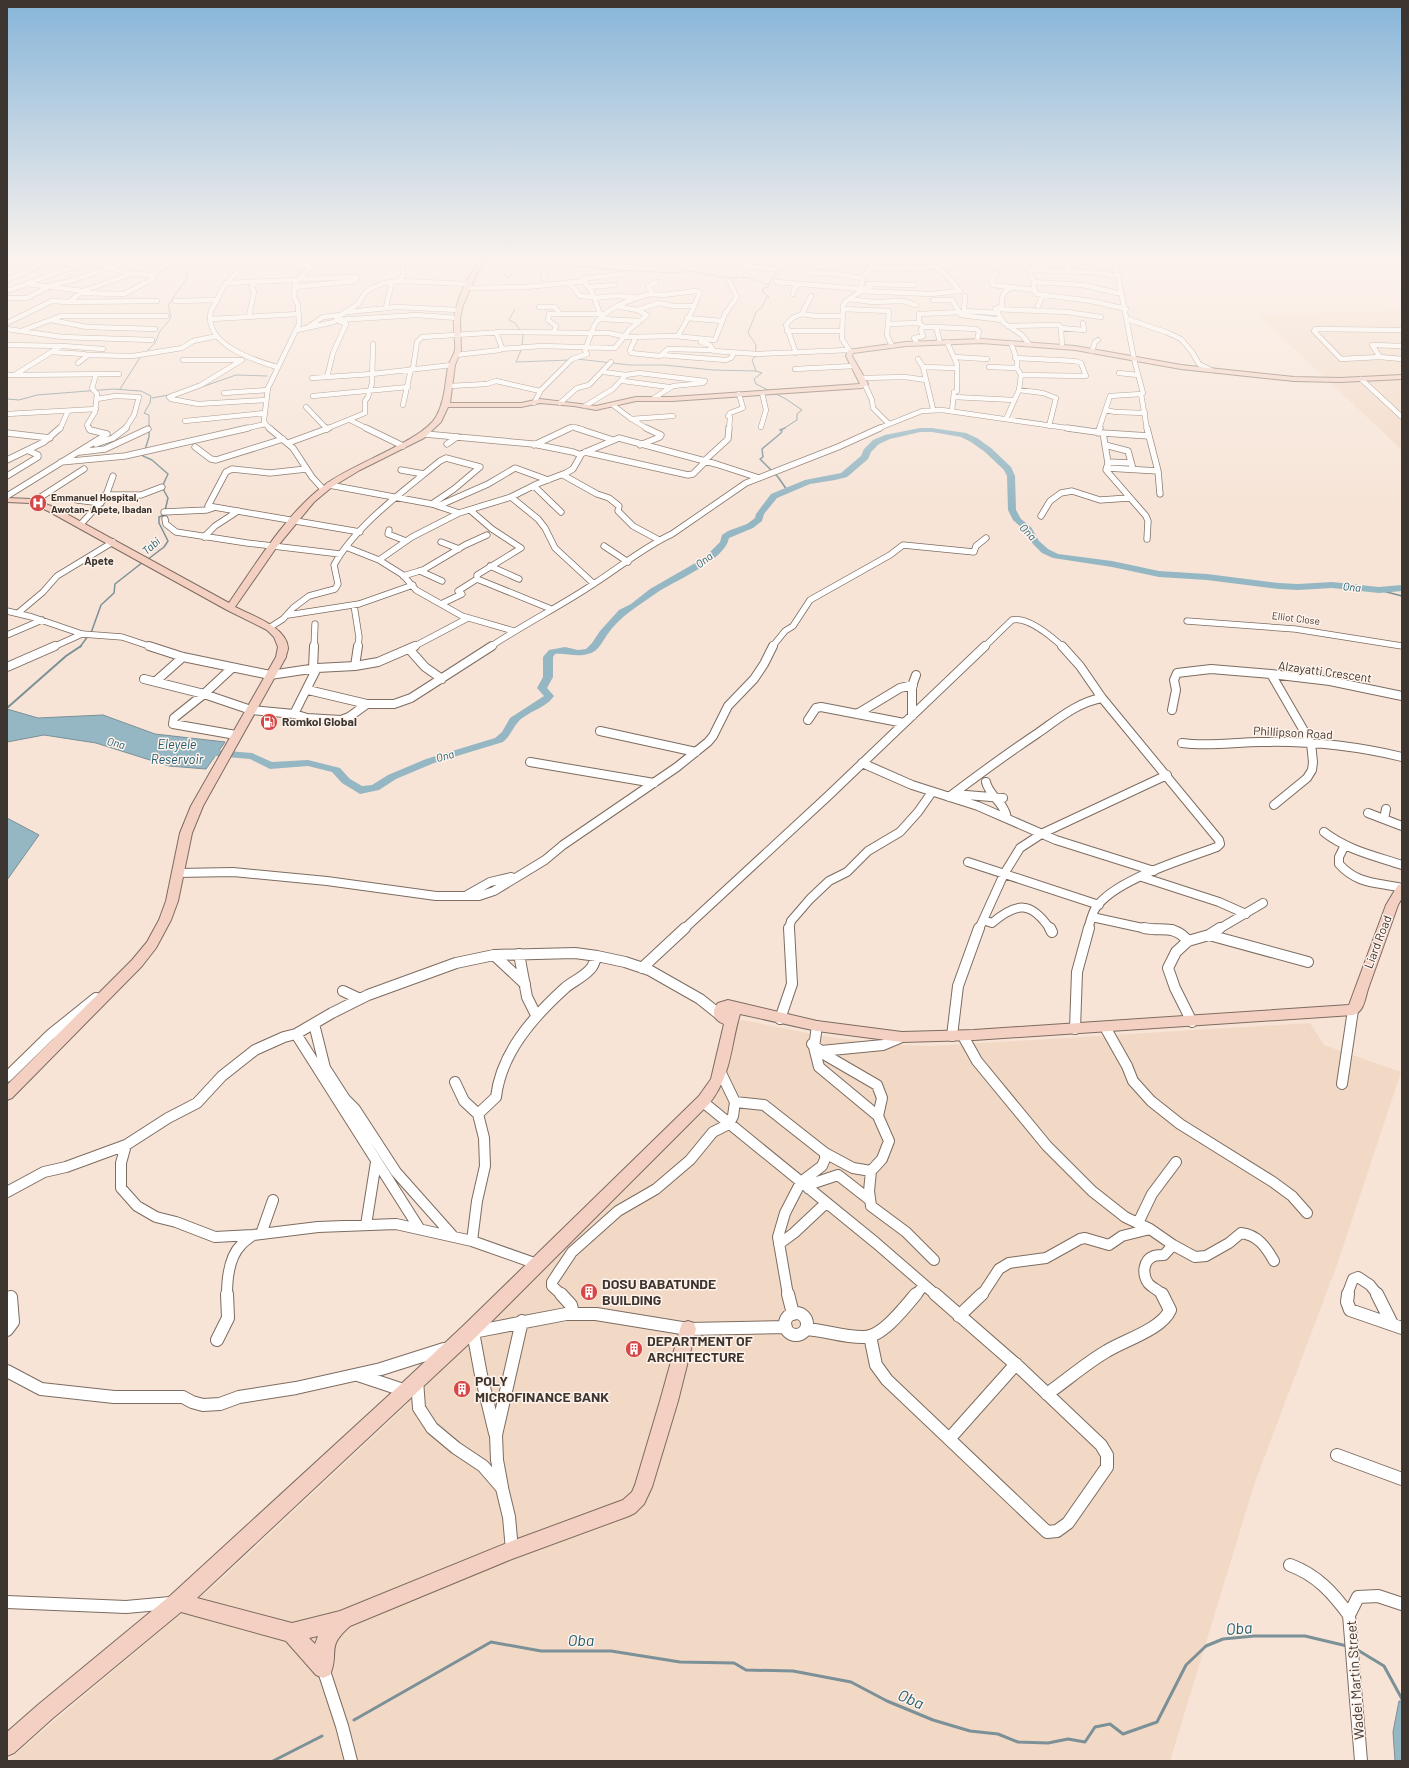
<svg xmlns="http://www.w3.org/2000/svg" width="1409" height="1768" viewBox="0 0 1409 1768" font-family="Barlow,sans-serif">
<rect width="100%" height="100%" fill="#f7e4d7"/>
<path fill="#f2d9c6" d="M1402,311V450L1257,314Z
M742,1020L823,1036L881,1044L932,1046L1310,1023L1324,1045L1401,1072L1338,1262L1254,1485L1170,1761H7L217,1583L389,1422L495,1316L609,1205L612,1199L653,1159L703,1113L715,1100L727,1066L735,1024Z"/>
<path fill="#95b7c3" stroke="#7b9097" d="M7,709L38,718L103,715L155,734L225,742L206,769L169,766L96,743L44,735L7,742Z
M7,818L39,835L7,880Z
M1399,1701H1402V1761H1395L1393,1732Z"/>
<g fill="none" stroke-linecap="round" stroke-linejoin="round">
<path stroke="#7b9097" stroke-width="1" d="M577,266L616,270L676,273L692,271L719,277L748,278L769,285
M515,309L509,320L515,323L520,330
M523,334L522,348L516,362L570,360
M145,353L155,343L160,331L171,318L168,305L187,278L185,275L207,260
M577,359L630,365H664L713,370L756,371L762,373L754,379L756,384L786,399L802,410L797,414V420L783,429
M756,371L752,360L755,357L756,345L748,333L756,312L763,306L766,298L769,297L762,291L764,288L768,287L772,277L802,260
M120,389L141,356
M193,390L236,375L267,376
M152,398L169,395
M7,399L19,400L37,395L113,389L141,391L151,396L150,403L144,413L149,415V429"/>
<path stroke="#7b9097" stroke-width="1.5" d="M785,428L780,430L782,431L781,433L762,449L763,457L760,459L778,477L787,490
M147,560L164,547L168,541L159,523V517L164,515L168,498L162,487L168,474L152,460L143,456L149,437V428
M1379,590L1402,596
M91,633L101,605L114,593L115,584L143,562
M80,647L88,636"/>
<path stroke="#7b9097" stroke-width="2" d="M7,708L66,656L81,646"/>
<path stroke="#7b9097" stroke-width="3" d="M1356,1649L1384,1666L1402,1699
M354,1720L491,1642L541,1651H611L680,1662L734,1663L746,1670L793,1671L851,1682L887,1701L933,1720L970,1731L998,1734L1018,1742L1048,1743L1068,1739L1085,1742L1095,1727L1110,1724L1123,1734L1157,1722L1186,1665L1206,1646L1223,1639L1254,1636H1305L1347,1646
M273,1761L322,1736"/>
<path fill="#95b7c3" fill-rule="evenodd" d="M920,428H932L966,433L977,438L991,448L1011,467L1015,476L1016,510L1021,519L1031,527L1039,541L1048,549L1058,554L1112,561L1159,571L1207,574L1279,583L1298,584L1332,582L1379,587L1402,585V591L1379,593L1332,588L1298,590L1279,589L1207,580L1159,577L1112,567L1053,558L1042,553L1033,544L1025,531L1013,520L1008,510L1007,476L1004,470L985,452L971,442L961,437L932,432H920L890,439L879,444L871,452L868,459L847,477L835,480L810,484L777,498L764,514L762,521L753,528L729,538C725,561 673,581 655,594C638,606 619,617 607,635C602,642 599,650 591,653C579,658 567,653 555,654L553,657V677L547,688L554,696C545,709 528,711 518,722C512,729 511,735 503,742L434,763L396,779L379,790L360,794L342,783L332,772L308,766L270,769L250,759L203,755L198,752L203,749L252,753L272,762L308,760L340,768L350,779L362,786L372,785L388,775L426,759L495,738L502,732L510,718L544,696L537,688L543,677V657L549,650L565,647L578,650L586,649L592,643L600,631L619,610L631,604L650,589L704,558L720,542L722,535L728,531L747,524L755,518L756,514L771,494L805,480L841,473L861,456L864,449L873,440L885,435Z"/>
<defs>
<path id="street-far4" d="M210,260L238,264L312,265
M561,260H566
M610,260L645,263L688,260
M848,260L872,263
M1067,260L1069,271
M1115,260L1134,359L1143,393L1141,394L1147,429
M704,261L774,269
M1026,261L1034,283V291L1037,294L1091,301L1126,309
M88,262L113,267
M7,263L14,260
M245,264C238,272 230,278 224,286C221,291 219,295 217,300C216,304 212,307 211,311C203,344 253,360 277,367
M111,268L127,273L150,275L176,260
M868,268H925L958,263L1028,264
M907,268L906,264L910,260
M1029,270L1089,272L1119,276
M810,273H831L862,278
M997,273L992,280L993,285L1035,290
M809,274L815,267L824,266L829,260
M508,275L519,260
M739,275L752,260
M543,278L550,260
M7,280L50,260L77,265
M399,281L404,274L402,266L412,260
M569,282L580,296L594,297
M776,282L862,289L869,288L872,285
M1034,282L1083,285L1122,294
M226,283L296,280
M868,284L914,285
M295,287L355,281L357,277L297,279
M588,287L614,285
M468,288L526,287L585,281
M1011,288C1003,291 1001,298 1002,306L995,309L1004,323L1022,335L1029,344
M7,291L92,260
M83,291L131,274
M861,291L931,294L960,291L947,276L936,267
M81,293L124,294L151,280L154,277L151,275
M651,294L663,295L695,291L700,292L692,311L678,336
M793,294L794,289L799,284
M811,296L802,314L815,316H843
M7,298H27L50,286L77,279L131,260
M594,298L614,296L635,297
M849,299L873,302L903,301L916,305
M933,300H952L960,313
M175,301L217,300
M69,302L157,301
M1038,306L1043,295
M386,307L392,282
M539,307H555L560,314H549L548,320L556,326L554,332
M843,309L889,311L887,335L892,346
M995,309L1067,312L1101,317
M637,310L659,303L673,306H694
M964,311L965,296
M348,312L397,307L459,310
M998,313L964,311L961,315L1002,320
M560,314H600
M604,315L600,314L592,292L582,279L622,274
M249,316L254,292L252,287L256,282
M687,318L722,321
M211,319L299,314
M601,319L640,321
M1127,319L1166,332L1181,339L1192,352L1199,364L1211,370
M51,320L87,327L155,329
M337,320L417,315L457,318
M7,323L52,301L69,302L83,291L28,284
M888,324L919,323
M1008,326L1059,325L1061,327L1062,347
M308,327L323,317L341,315
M936,327H924L919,323V314L962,312
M1061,328L1084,330L1083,323
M7,329L62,337L152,340
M297,330L334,322L341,315L358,304L364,294L371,288L384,283L399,281L470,284
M1402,330L1315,329L1314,331L1341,359L1380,357L1402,359
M21,331L61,316H166
M787,331H842
M592,333H609L627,337L675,336L715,340L725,314L737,297L729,281
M636,337L630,350L631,353L660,356L668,349L713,350
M701,342L710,345L714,351L758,354L849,350
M940,342L936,327L976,329L979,331L977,341
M947,342L957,364V391L954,392L952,411
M917,343L914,338L923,336L921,330L923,326
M1011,343L1017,360V368L1021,375L1019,390
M7,345L63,346L103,349
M501,349L541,346L615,348L630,329L647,315L637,310L620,307
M850,351L842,339L843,306L846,301L861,291L862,278L876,260
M1092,351L1095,342L1098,340
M51,352L84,354
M796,353L786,325L792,318L802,314
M86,355L133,356L182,348L193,341L217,336
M456,355L500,350L502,348L496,332
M661,355L726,360L731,358L734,353
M954,357L987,359
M1380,357L1372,345L1402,346
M1015,358L1075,361L1081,363L1086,376L1021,375
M918,359L923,367
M183,360H240
M242,360L201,385L169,397L171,399L198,404L266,400
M78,363L87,356L84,354
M989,367L1017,368
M413,368L417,342L422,337L504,332L592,333
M795,369L854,366
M1119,373L1138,375
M16,374L61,346
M7,375L119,374
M626,375L639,373L705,381L703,383L673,386L654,398
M327,377L333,353L346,324L339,321
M312,378L372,374L452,365
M862,378L905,377L926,380
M1361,379L1402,417
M623,381L669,387
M865,385L872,400L873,408L889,424
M450,386L487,384L496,381L540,391
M224,393L268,390
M313,396L408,387
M954,397L1014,400
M97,399L115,396L139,397L134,415L125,429
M534,403L541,390L572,359L587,354L585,350C588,342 591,334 594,326C603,309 633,298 651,294L652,292L648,287L656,282
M560,403L577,388L589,385L611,362
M403,405L411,369
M613,405L630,418L648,429
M585,406L613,389L626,375L604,372
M306,407L327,429
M933,409L923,367L956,368
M1106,410L1115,412L1145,413
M7,414L96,409
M631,419L673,416
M1006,419L1019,390L1043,393L1056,398L1049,426
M350,420L368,429
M185,421L265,413
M761,427L766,410L762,393
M60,429L68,411
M89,429L87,425L95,412L97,394L92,388L96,375
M244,429L265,424
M271,429L265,424L264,420L268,388L299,324L298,305L294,297L295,283L317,260
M326,429L365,413V401L368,397L372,383L373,344
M568,429L572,427L582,429
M729,429L730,417L728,416L730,413L743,408L739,394
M877,429L922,411L942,410L1074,429
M1099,429L1110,396L1141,394"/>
<path id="street-far3" d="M269,428L293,448L312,477L323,489
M326,428L327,429
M366,428L403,446
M576,428L613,440
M1067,428L1103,433L1108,463L1106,470L1146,516L1148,521L1147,539
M1147,428L1158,471L1160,494
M7,433L50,438
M1098,433L1100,428
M1103,433L1149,436
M425,434L533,444L573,452L581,455L573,469L566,473L537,484L511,497L459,513L412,537L379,560L403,575L416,590L462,616L514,631
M288,443L329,428
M96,444L113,438L126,428
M447,444L457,437
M534,445L570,428
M640,445L660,437L661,435L646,428
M1105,445L1128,451L1133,469
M195,447L211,459L216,460L283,439
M80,452L105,449L148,429
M585,452L688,475L693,474L706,461
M581,454L619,438L716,464L759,478
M7,460L44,442L60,428
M704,461L728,439L729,428
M61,462L125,456L248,428
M1108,462L1131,463
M1107,468L1158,471
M306,469L270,473L232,469L226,472L208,506L360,532
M401,470L424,474
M563,475L597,494L609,498L619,506L618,511L633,526L659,540
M7,476L38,457V455L29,451
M329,485L432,504L459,513
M534,486L561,512
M105,495H141L162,487
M7,496L107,434L90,430L89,428
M511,497L538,519L545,528L555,548L594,584
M77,500L101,503
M33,502L84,469
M438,506L488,484L515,468L548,480
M164,512L207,510L213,508
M1041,516L1050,501L1061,493L1072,491L1100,500L1129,498
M165,519L166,524L176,532L247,543L340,554
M80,525L105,498L113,476
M389,530L388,534L406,541
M204,537L215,526L238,511
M441,542L459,549
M604,546L628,562
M346,547L379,560
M490,566L519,579
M420,571L442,581
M403,576L423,570L465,545L487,535
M477,579L551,609
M441,604L462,594L458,591L477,579V575L521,548L492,529L470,510
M354,605L359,637L358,647
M7,611L32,617L82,634L122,637L152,647
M18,613L43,592L57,576L113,542
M288,615L359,604L413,585
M1187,621L1295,629L1402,646
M269,628L283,619L293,608L309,596L335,589L338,584L334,565C356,525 405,490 440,461L446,458L480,467L454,489L432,504
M7,635L42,620
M53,647L82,634
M314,647L315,624
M413,647L468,618
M490,647C524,624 561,606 595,583C620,567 644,547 672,534L746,483L838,447L880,428
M772,647L785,631L793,626L810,600L890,555L903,545L974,552L976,546L986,538
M984,647L1012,620C1027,616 1052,637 1063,647"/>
<path id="street-far2" d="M149,646L183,657L270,675L317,668L355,666L378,662L415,646
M1062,646L1080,666L1102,698
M409,649L425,667L442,679
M355,666L358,646
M7,667L55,646
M232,668L204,694L174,718L173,724L236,735
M313,669L314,646
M144,679L204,694L251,710L294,714L307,718L341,720L349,717L367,704H394L411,698L492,646
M156,681L183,657
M308,690L367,704
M1172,710L1176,690L1174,680L1177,673L1211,669L1271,674
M294,714L317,668
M857,714L900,688L913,685
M912,716V686L916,675
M808,720L816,708L821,707L904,723
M600,731L696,752
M1182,743C1208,747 1235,742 1262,742C1309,741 1356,746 1402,757
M530,762L654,783
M862,763L912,785L978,806L1056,840L1154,871
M986,782C989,796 1005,803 1007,818
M954,794L1003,798
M949,797C978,775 1008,753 1038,733C1058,719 1078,702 1102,698L1219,840L1220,844L1217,847C1185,859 1113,880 1095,909C1092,914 1090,923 1088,929
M1274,805L1307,778L1312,770L1313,762L1311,743L1271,674L1330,681L1402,696
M1368,813L1402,826
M1384,819L1386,809
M1324,832C1347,850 1375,856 1402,865
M1345,845L1339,857V864C1358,885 1377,882 1402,888
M968,862L1099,905
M177,873L233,872L327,881L436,896H479L494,891L545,860L563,845L677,767L708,742L713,736L728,706L754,679L764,664L773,646
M1142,877L1219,902L1246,914
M467,895L490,882L511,877
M1092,917L1147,929H1172
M983,920L992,923C1017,902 1031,901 1050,929
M684,929L827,797L985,646
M789,929L791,921L810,899L829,881L847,872L868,851L900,832L918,812L932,792
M979,929L1004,874L1020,848L1043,833L1167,775
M1219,929L1263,903"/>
<path id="street-far1" d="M1050,928L1052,932
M1144,928C1162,932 1174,924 1188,941
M1209,935L1308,962
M519,954L527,997L536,1015
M494,955L525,984
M642,968L685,928
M343,991L360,999
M780,1019L792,984L789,928
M1192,1022L1175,988L1168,968L1176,952L1188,941L1209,935L1220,928
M314,1024L325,1068L345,1099L355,1109L396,1172L452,1235
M1105,1027L1127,1066L1133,1081L1151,1101L1180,1124L1273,1182L1292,1196L1307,1213
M1075,1029L1077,972L1089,928
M296,1034L419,1228
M952,1036L958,986L979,928
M963,1036L977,1061L1047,1146L1092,1191L1125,1217L1150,1229L1173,1245L1195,1257L1206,1256L1229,1243L1241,1233C1258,1235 1266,1247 1274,1261
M812,1044L827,1056L877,1085L882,1098L878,1116
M821,1051L883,1045L902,1037
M7,1077L50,1035L96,998
M455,1082L464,1101L478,1114L484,1138L485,1166L477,1201L472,1241
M1342,1084L1353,1010
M703,1102L876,1243L936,1295
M735,1102L764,1105L825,1153L853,1168L871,1171L882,1159L889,1141L878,1116L819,1067L814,1047L817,1026
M478,1114L496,1097C501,1053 533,1017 565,988C573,981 586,976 592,967C594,964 595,960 597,956
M126,1145L121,1163V1188L137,1206L156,1217L176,1222L215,1237L253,1235L318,1227L396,1224L472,1241L537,1264
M871,1171L869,1191L871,1206L906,1232L934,1260
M809,1189L814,1183L838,1175L870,1200
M7,1192L44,1172L66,1167L126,1145L168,1118L197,1103L222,1076L255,1050L284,1037L296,1034L332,1013L368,995L456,963L494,955L575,953L597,956L625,962L649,970L700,999L720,1015
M1138,1223L1152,1194L1176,1162
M366,1225L376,1162
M261,1234L273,1200
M779,1244L794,1233L826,1203
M227,1295C227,1279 229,1257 241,1245C244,1241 249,1238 253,1235
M562,1295L552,1286V1282L572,1252L618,1211L656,1189L690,1160L713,1132L729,1124L733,1116L735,1102L721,1073
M788,1295L778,1237L785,1213L801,1182L822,1166L825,1159V1153
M916,1295L924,1285
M982,1295L999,1269L1009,1263L1046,1258L1080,1239L1085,1238L1109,1245L1122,1236L1150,1229
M1163,1295C1159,1290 1152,1288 1148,1283C1142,1274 1143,1260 1154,1256C1157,1255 1161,1255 1164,1255L1173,1245
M1347,1295L1353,1279L1358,1277L1370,1285L1378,1295"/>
<path id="street" d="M561,1294L571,1305L573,1314
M788,1294L793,1314
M1348,1294L1347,1302L1350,1310L1402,1328
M1377,1294L1392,1324
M785 1324a11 11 0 1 1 22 0a11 11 0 1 1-22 0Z
M959,1316L982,1294
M806,1329C825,1330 845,1338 865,1337C883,1336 905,1307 916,1294
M7,1330L13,1322L11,1297
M473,1332L566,1314H596L688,1329L786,1327
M473,1332L481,1375L495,1433
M870,1336L876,1365L887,1380L1047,1532L1057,1531L1068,1523L1107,1467V1455L1101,1445L1021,1369L935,1294
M217,1340L228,1318L227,1294
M7,1371L41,1389L114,1397H183L192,1402L203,1405L220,1404L239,1397L296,1388L381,1369L444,1349
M358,1375L406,1391
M417,1380L419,1408L432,1428L456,1448L483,1466L502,1488L509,1517L512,1550
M1047,1394C1067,1380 1086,1363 1107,1351C1125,1340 1162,1329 1170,1310L1162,1294
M950,1438L1016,1364
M1337,1455L1402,1479
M502,1487L497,1460L496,1435L522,1321
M1290,1565C1317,1575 1333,1593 1349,1615
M7,1602L126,1607L170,1603
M323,1668L342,1726L351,1761
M1361,1761L1349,1615L1358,1597L1378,1596L1402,1604"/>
<path id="secondary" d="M481,260H487L479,269L463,305L460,319L461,350L455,365L450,403H521L540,399L596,406L636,397H672L860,384L846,356L848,350L906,342L981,339L1075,346L1181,365L1294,377L1340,378L1402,375V379L1340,382L1294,381L1181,369L1075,350L981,343L906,346L853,353L852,356L868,384L862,388L672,401H636L596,410L574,406L540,403L521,407H448L441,422L424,438L360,470L332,487L314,502L276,548L235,607C251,615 287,627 288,648C288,651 286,654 286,657L203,806L192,833L178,901L171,920L156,948L142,966L12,1098L7,1100V1085L132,960L147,942L159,920L166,901L180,833L191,806L276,657L278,647L274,637L267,630L227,610L48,511L30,503L7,502V498L31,499L54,507L229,603C255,565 288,511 326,484C352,464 422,441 436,417C445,401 445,384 448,367C449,361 454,356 455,350C456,341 453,330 454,320C455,303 469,272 481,260Z
M1402,884V898L1398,905L1368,989C1365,999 1364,1012 1353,1015L974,1040L902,1042L817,1031L740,1014C730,1047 732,1075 709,1104L475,1338L197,1598L292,1623L340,1611L512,1541L623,1500L632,1492L635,1485L660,1401L680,1329L682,1323L688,1321L694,1323L696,1329L678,1401L652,1487L644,1504L635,1513L629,1516L512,1559L350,1626C325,1648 340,1651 330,1675L323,1678L316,1675L286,1641L181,1612L53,1718L14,1753L7,1756V1732L39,1704L171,1595L400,1385L463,1326L699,1096L711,1079L724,1024C713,1020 711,1011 718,1003L728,1000L817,1021L902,1032L974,1030L1349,1005L1386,905L1398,885ZM318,1636L315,1644L309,1638Z"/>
</defs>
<use href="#street-far4" stroke="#7d6c60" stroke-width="5.5"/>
<use href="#street-far3" stroke="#7d6c60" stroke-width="7"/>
<use href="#street-far2" stroke="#7d6c60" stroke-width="10"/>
<use href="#street-far1" stroke="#7d6c60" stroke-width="12"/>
<use href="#street" stroke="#7d6c60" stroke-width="14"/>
<use href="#secondary" stroke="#7d6c60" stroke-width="2"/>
<use href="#street-far4" stroke="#fff" stroke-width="4.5"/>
<use href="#street-far3" stroke="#fff" stroke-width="5.5"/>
<use href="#street-far2" stroke="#fff" stroke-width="8"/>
<use href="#street-far1" stroke="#fff" stroke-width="10"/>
<use href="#street" stroke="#fff" stroke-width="12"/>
<use href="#secondary" fill="#f4d0c2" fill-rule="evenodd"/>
</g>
<linearGradient id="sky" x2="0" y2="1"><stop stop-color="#87b5d9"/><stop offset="0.51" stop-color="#fbf3ed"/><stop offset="1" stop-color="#fbf3ed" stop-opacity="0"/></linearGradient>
<rect width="1409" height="507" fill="url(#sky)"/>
<defs>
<symbol id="hospital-disc" viewBox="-11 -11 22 22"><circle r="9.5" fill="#d64646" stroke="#fff3eb"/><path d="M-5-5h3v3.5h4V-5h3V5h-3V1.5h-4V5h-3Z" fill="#fff"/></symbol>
<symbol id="fuel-disc" viewBox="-11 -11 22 22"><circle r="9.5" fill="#d64646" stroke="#fff3eb"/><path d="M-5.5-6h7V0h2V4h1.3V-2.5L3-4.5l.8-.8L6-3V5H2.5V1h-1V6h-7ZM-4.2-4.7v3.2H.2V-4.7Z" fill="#fff"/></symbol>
<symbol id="building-disc" viewBox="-11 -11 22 22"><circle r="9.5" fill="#d64646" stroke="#fff3eb"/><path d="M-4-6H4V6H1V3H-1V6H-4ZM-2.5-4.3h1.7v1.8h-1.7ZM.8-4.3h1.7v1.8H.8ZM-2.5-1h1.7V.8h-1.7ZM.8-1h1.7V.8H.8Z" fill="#fff"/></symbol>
</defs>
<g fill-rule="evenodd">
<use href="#hospital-disc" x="28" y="493" width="20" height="20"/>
<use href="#fuel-disc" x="259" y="712" width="20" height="20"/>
<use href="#building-disc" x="579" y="1282" width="20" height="20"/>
<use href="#building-disc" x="624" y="1339" width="20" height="20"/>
<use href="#building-disc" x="452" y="1379" width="20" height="20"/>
</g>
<g text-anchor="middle" stroke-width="3" stroke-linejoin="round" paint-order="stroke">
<g font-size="10" font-weight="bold" fill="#3d3530" stroke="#fff3eb" text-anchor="start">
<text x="51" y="501">Emmanuel Hospital,<tspan x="51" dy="12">Awotan- Apete, Ibadan</tspan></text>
</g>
<g font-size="10" fill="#3d3530" stroke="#fff3eb">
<text transform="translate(1296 618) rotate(7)" y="4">Elliot Close</text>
</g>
<g font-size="11" font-style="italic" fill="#1f5e72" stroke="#fff3eb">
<text transform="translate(1028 532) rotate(46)" y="4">Ona</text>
<text transform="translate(151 546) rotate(-41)" y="4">Tabi</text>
<text transform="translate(704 560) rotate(-37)" y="4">Ona</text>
<text transform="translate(1352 587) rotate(6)" y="4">Ona</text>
<text transform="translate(116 743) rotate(14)" y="4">Ona</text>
<text transform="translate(445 756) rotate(-16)" y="4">Ona</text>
</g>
<g font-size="11" font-weight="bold" fill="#3d3530" stroke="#fff3eb">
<text x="99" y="565">Apete</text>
</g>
<g font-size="12" fill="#3d3530" stroke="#fff3eb">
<text transform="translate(1325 672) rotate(8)" y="4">Alzayatti Crescent</text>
<text transform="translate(1293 733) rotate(3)" y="4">Phillipson Road</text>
<text transform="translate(1378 942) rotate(-69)" y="4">Liard Road</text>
</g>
<g font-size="12" font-weight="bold" fill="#3d3530" stroke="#fff3eb" text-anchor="start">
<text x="282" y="726">Romkol Global</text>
</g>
<g font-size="13" font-style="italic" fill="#1f5e72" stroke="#fff3eb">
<text x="177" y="749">Eleyele<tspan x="177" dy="15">Reservoir</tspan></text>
</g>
<g font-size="14" font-weight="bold" fill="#3d3530" stroke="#fff3eb" text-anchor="start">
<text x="602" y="1289">DOSU BABATUNDE<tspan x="602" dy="16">BUILDING</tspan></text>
<text x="647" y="1346">DEPARTMENT OF<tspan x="647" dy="16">ARCHITECTURE</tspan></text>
<text x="475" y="1386">POLY<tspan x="475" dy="16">MICROFINANCE BANK</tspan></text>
</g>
<g font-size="14" fill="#3d3530" stroke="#fff3eb">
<text transform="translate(1355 1680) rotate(-94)" y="5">Wadei Martin Street</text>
</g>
<g font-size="16" font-style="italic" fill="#1f5e72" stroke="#fff3eb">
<text transform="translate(1239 1628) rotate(-4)" y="6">Oba</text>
<text x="581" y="1646">Oba</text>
<text transform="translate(911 1699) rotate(23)" y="6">Oba</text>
</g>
</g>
<rect width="1409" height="1768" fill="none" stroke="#3d3530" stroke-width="16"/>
</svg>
